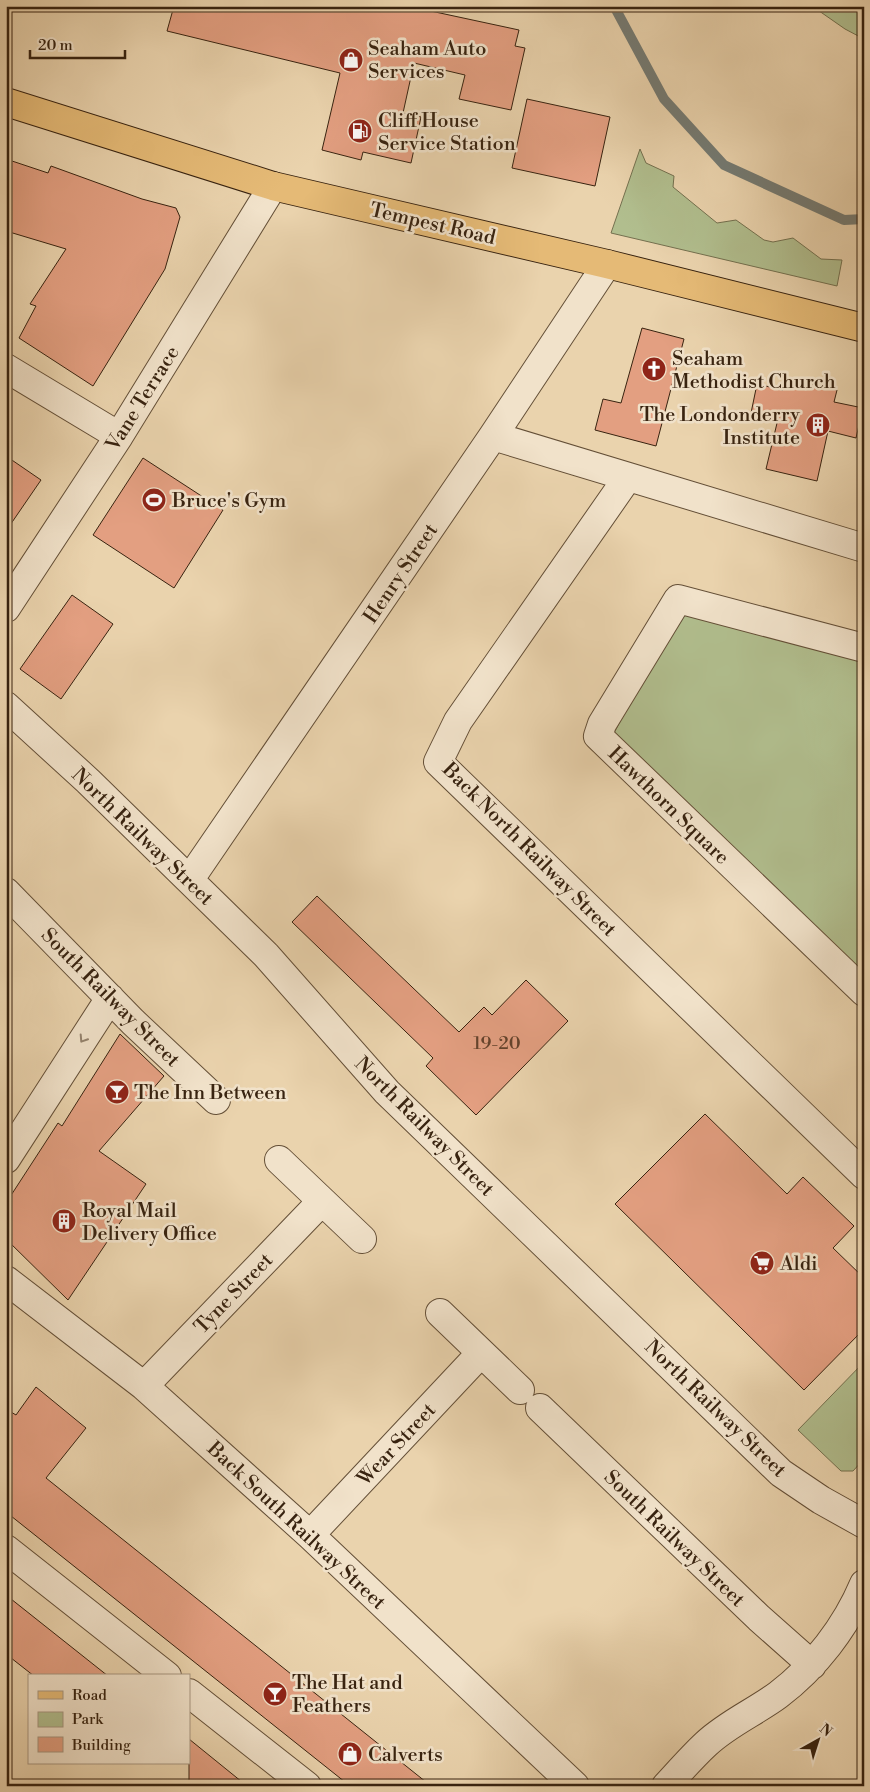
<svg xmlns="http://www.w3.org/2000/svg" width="870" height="1792" viewBox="0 0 870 1792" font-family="'Libre Bodoni',serif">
<rect width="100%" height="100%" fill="#ead3ad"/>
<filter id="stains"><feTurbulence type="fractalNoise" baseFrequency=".004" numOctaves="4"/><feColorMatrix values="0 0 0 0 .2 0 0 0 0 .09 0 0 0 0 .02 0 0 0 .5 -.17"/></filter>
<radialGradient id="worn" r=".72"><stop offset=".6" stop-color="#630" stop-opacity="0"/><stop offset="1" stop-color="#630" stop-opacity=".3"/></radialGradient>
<path fill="#b1be8e" stroke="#74704f" d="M812,6H864V39L845,29Z
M640,149L646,163L674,176L673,187L717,223L736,220L764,240L773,242L793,238L821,259L842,260L837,286L611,233Z
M679,610L864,656V983L613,735Z
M864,1362V1459L853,1471H841L798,1430Z"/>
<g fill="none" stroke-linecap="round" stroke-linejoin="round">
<path stroke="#757b73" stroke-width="10" d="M614,6L664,99L724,165L844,220L864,219"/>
</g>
<path fill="#e39f81" stroke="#382310" d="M174,6H427L426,10L519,30L515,46L525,48L511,110L459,99L465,75L414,63L403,113L421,117L411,163L363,152L361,160L322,150L340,73L167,31Z
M527,99L610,117L595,186L512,168Z
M6,159L48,173L51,166L142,199L176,208L180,217L165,269L93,386L19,338L36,306L30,304L66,249L6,231Z
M642,328L684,339L656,446L595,430L603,399L621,403Z
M786,378L837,390L834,402L863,408L856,438L828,431L817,481L766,469L778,419L751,413L757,384L783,390Z
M6,456L41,480L6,531Z
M143,458L223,510L174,588L93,535Z
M72,595L113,624L61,699L20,669Z
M317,896L459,1032L484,1007L492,1015L526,980L568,1021L476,1115L426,1066L433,1058L292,922Z
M120,1034L164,1076L99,1151L146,1184L68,1300L6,1239V1203L58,1123L62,1126Z
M705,1114L787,1194L803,1177L854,1226L833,1248L864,1278V1329L804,1390L615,1204Z
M36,1387L86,1428L46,1478L431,1786H350L6,1512V1409L16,1415Z
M6,1595L108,1676H34L6,1654Z
M189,1739L247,1786H189Z"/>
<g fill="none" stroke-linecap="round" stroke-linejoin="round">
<defs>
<path id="minor" d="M6,368L119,436
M493,436L864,548
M628,477L458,721L438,762L864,1175
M6,608L119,436L273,186
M864,648L678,599L602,724L598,736L864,992
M6,706L88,781L266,955L387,1092L781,1473L821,1500L864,1524
M190,879L493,436L607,264
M6,892L133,1022L216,1100
M6,1159L110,998
M279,1160L362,1239
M6,1280L144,1386L310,1535L575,1786
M440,1313L520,1390
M144,1386L322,1201
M540,1408L759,1618L812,1665
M310,1535L481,1353
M6,1549L167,1676
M189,1693L307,1786
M666,1786C679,1772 692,1757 706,1744C727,1724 755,1712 778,1695C815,1667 846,1627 864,1584"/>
<path id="major" d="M6,102L273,186L607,264L864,328"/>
</defs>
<use href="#minor" stroke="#644f37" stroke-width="30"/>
<use href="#major" stroke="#382310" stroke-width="30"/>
<use href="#minor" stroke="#f1e2ca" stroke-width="28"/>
<use href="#major" stroke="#e5ba76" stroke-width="28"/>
</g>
<defs><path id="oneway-chevron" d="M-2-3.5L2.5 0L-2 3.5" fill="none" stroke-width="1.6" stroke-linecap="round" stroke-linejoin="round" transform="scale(1.25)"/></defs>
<use stroke="#94826d" href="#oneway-chevron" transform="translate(83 1039) rotate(123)"/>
<defs>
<symbol id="shop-disc" viewBox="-11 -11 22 22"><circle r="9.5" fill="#8f2418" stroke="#f1e2ca"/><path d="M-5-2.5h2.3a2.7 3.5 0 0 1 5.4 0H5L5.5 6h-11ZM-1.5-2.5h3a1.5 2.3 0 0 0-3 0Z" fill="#fff"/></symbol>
<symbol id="fuel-disc" viewBox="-11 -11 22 22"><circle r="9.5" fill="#8f2418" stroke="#f1e2ca"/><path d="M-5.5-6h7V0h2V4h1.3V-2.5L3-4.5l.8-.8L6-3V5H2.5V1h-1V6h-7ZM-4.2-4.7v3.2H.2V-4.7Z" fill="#fff"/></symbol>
<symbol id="church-disc" viewBox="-11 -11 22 22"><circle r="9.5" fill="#8f2418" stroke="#f1e2ca"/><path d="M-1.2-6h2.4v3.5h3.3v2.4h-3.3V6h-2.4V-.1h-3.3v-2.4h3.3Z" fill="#fff"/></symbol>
<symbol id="building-disc" viewBox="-11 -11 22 22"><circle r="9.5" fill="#8f2418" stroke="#f1e2ca"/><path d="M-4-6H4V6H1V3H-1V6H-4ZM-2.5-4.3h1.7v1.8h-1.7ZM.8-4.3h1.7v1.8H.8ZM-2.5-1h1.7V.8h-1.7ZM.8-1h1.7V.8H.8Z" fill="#fff"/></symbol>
<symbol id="stadium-disc" viewBox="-11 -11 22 22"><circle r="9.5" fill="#8f2418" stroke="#f1e2ca"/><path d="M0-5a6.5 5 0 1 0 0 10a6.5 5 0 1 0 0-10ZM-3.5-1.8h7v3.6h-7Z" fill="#fff"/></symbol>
<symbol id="bar-disc" viewBox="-11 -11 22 22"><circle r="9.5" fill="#8f2418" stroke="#f1e2ca"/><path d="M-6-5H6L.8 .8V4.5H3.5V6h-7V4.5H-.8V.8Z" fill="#fff"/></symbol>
<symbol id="supermarket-disc" viewBox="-11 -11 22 22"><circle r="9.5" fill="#8f2418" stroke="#f1e2ca"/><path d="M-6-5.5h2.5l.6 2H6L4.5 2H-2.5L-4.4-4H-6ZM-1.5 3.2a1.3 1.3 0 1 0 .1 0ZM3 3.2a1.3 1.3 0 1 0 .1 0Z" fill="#fff"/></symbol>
</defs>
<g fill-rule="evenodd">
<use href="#shop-disc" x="337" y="46" width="28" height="28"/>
<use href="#fuel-disc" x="346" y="117" width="28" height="28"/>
<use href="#church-disc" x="640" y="355" width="28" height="28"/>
<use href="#building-disc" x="804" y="411" width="28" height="28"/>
<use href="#stadium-disc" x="140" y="486" width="28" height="28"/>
<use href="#bar-disc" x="103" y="1078" width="28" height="28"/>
<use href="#building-disc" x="50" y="1207" width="28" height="28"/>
<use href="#supermarket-disc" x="748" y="1249" width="28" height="28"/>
<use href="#bar-disc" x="261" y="1680" width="28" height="28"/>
<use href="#shop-disc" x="336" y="1740" width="28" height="28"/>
</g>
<g text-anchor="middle" stroke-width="5" stroke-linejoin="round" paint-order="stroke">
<g font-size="18" fill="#63422c">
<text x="497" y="1049">19-20</text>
</g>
<g font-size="20" fill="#382310" stroke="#f1e2ca" text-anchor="start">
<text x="368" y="55">Seaham Auto<tspan x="368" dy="23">Services</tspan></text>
<text x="378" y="127">Cliff House<tspan x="378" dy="23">Service Station</tspan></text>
<text x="672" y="365">Seaham<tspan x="672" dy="23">Methodist Church</tspan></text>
<text x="800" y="421" text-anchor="end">The Londonderry<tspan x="800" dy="23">Institute</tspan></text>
<text x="172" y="507">Bruce's Gym</text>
<text x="134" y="1099">The Inn Between</text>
<text x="82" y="1217">Royal Mail<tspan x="82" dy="23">Delivery Office</tspan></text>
<text x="780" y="1270">Aldi</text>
<text x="292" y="1689">The Hat and<tspan x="292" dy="23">Feathers</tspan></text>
<text x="368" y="1761">Calverts</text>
</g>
<g font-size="20" fill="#382310" stroke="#f1e2ca">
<text transform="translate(433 223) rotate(13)" y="7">Tempest Road</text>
<text transform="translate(142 398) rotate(-58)" y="7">Vane Terrace</text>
<text transform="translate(400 573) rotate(-56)" y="7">Henry Street</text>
<text transform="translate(669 805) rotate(44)" y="7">Hawthorn Square</text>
<text transform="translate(143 836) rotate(44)" y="7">North Railway Street</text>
<text transform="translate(530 849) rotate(45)" y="7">Back North Railway Street</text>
<text transform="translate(111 997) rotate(45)" y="7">South Railway Street</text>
<text transform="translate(425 1126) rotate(45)" y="7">North Railway Street</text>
<text transform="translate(233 1293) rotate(-46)" y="7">Tyne Street</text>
<text transform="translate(716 1408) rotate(44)" y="7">North Railway Street</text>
<text transform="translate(396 1444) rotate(-47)" y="7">Wear Street</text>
<text transform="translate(297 1525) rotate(43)" y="7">Back South Railway Street</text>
<text transform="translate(675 1538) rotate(44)" y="7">South Railway Street</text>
</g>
</g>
<rect width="870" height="1792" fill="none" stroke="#ead3ad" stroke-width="25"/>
<rect x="8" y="8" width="855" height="1777" fill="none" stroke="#382310" stroke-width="2.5"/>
<rect x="12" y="12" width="845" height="1767" fill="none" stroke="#382310"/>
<rect x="28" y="1674" width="162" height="90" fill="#f1e2ca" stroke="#a79680"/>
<rect x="38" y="1691" width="25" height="8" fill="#e5ba76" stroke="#a79680"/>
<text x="72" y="1700" font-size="15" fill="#382310">Road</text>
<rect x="38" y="1712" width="25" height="15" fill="#b1be8e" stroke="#a79680"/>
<text x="72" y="1724" font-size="15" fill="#382310">Park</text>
<rect x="38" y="1737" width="25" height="15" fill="#e39f81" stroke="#a79680"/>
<text x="72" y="1750" font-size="15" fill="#382310">Building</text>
<g transform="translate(818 1740) rotate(39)" stroke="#f1e2ca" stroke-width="4" paint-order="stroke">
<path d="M0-4L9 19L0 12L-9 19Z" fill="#382310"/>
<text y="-8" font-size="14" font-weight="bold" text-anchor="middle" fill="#382310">N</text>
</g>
<path d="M30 50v8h95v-8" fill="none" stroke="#382310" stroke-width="2.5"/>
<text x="38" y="50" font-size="15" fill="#382310" stroke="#f1e2ca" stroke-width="4" paint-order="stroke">20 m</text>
<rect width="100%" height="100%" filter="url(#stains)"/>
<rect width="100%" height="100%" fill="url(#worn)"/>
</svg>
